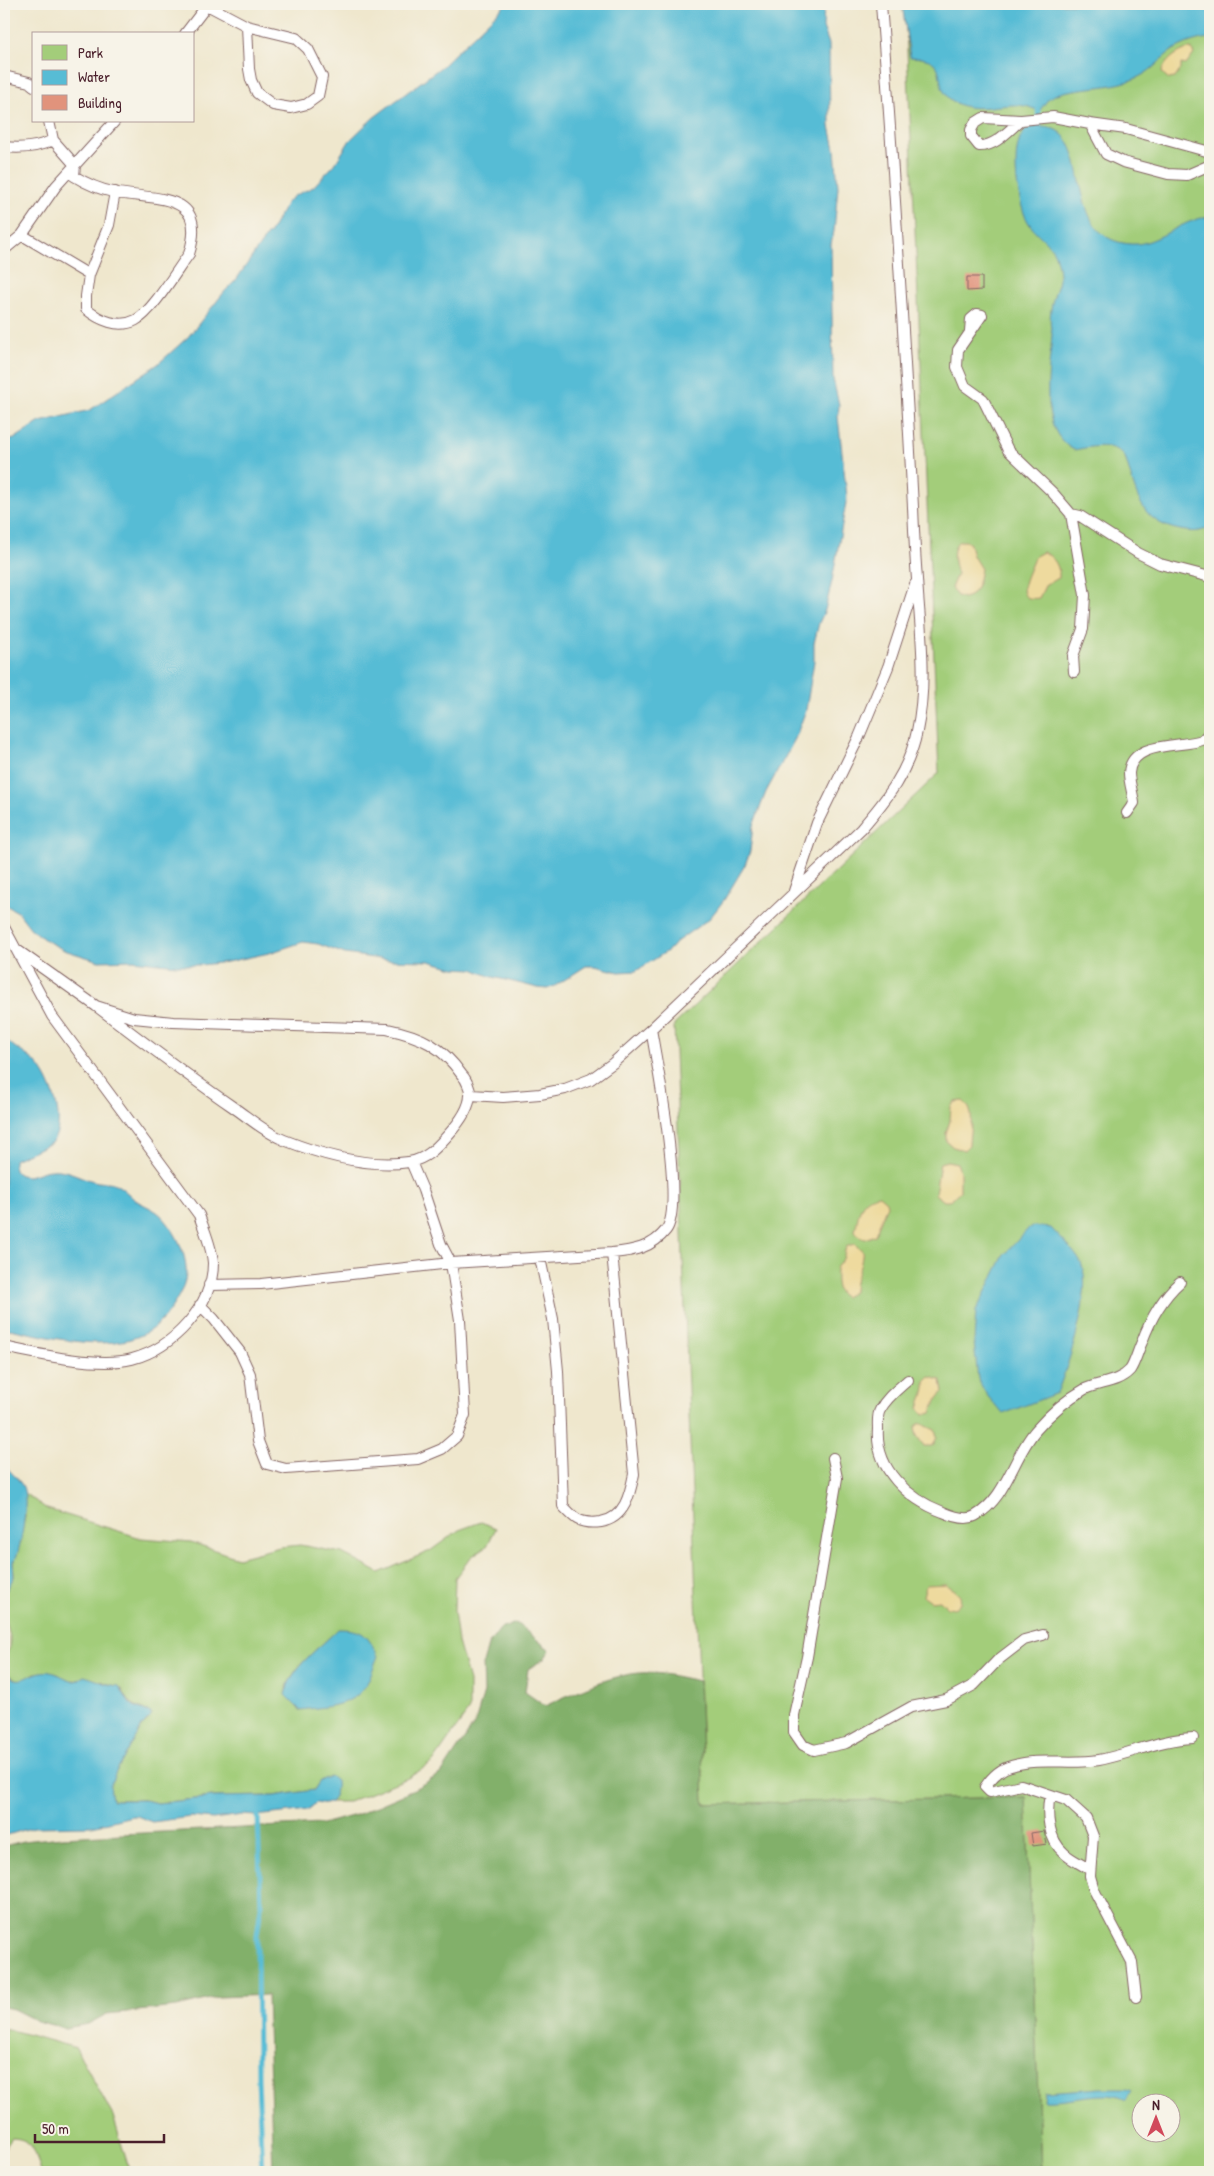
<svg xmlns="http://www.w3.org/2000/svg" width="1214" height="2176" viewBox="0 0 1214 2176" font-family="'Patrick Hand',sans-serif">
<rect width="100%" height="100%" fill="#f7f3e8"/>
<filter id="ink" filterUnits="userSpaceOnUse"><feTurbulence type="fractalNoise" baseFrequency=".02" numOctaves="2"/><feDisplacementMap in="SourceGraphic" scale="10" xChannelSelector="R" yChannelSelector="G"/><feConvolveMatrix kernelMatrix="1 2 1 2 8 2 1 2 1" color-interpolation-filters="sRGB"/></filter>
<filter id="wash" filterUnits="userSpaceOnUse"><feTurbulence type="fractalNoise" baseFrequency=".0096" numOctaves="4" result="noise"/><feDisplacementMap in="SourceGraphic" scale="20" xChannelSelector="R" yChannelSelector="G"/><feGaussianBlur stdDeviation="1.12" result="paint"/><feColorMatrix in="noise" values="0 0 0 0 0 0 0 0 0 0 0 0 0 0 0 0 0 1.4 0 .05"/><feComposite in="paint" operator="in"/></filter>
<g filter="url(#wash)">
<rect width="100%" height="100%" fill="#efe7cd"/>
<path fill="#a3cd7a" stroke="#767652" fill-rule="evenodd" d="M905,4H1210V2172H1041L1026,1797L704,1804L674,1025L939,773ZM1142,2104H1172V2134H1142Z
M24,1493L47,1509L141,1538L191,1542L238,1558L280,1547L300,1545L342,1553L379,1573L430,1551L459,1530L481,1522L496,1528L487,1546L471,1557L455,1578L454,1611L458,1642L469,1681V1710L433,1762L408,1778L348,1802H329L335,1795L320,1781L314,1790L274,1796L213,1797L158,1803L143,1800H112C102,1779 134,1743 143,1725L148,1721L144,1709C131,1705 128,1701 122,1689L101,1681L66,1680L58,1674L35,1673L25,1679L18,1680L7,1674L4,1670V1659L10,1647V1637L4,1614V1594L14,1577L13,1561L25,1517ZM338,1629L370,1675L366,1685L300,1710L285,1694C291,1666 319,1649 338,1629Z
M4,2028L76,2048L113,2116L130,2172H41C35,2154 35,2139 12,2138L4,2149Z"/>
<path fill="#82b06a" stroke="#66684a" d="M516,1623L550,1650L544,1659L528,1669L525,1692L545,1706C575,1692 619,1670 653,1673C668,1674 684,1678 699,1681L704,1804L1026,1797L1041,2172H273L267,1995L218,1997L177,2007L107,2014L88,2024L65,2028L37,2021L13,2009L4,2007V1846L23,1841L62,1837L322,1824L356,1815L405,1794L441,1774L475,1723L484,1692L483,1663L488,1645L500,1629Z"/>
<path fill="#eeda9e" stroke="#9c7c64" d="M1191,49L1194,54L1186,65L1181,64V69L1175,78L1169,79L1162,73C1163,62 1180,49 1191,49Z
M959,541H966L970,544L973,556L981,569L977,588L970,596L964,598L957,596L951,588L957,574C954,564 950,549 959,541Z
M1043,552C1054,557 1060,566 1059,578L1046,584L1039,598C1008,603 1032,568 1034,557Z
M963,1101C977,1112 969,1129 969,1145L964,1150L953,1147L946,1141V1133L950,1121L951,1107L955,1102Z
M947,1161L957,1163L960,1171V1191L949,1201H944L935,1194L940,1163Z
M879,1195L886,1201L887,1205L875,1235L865,1239L860,1237L855,1231C859,1214 859,1198 879,1195Z
M854,1244L862,1250C864,1262 854,1276 854,1291L845,1297C834,1292 836,1279 836,1268L843,1259L846,1247Z
M930,1377L941,1380L943,1392L936,1401L931,1413L924,1415L919,1409C921,1397 926,1395 925,1382Z
M920,1423L935,1430L937,1437L933,1446H924L917,1436L915,1428L918,1424Z
M946,1584C953,1590 963,1592 960,1604L954,1608L947,1607L940,1600L930,1601L923,1596L926,1585Z"/>
<path fill="#57bcd5" stroke="#506e80" d="M506,4H824L823,27L829,44L830,126L835,149L838,187L834,231L831,244L833,379L839,405L838,417L847,497L832,581L825,610L819,623L814,643V661L806,710L795,739L766,792L753,826L750,851L745,865L724,900L710,918L676,942L669,950L636,971L619,972L595,966H586L555,986L547,989L538,988L489,976L473,969L454,968L429,961L388,960L345,954L318,944L303,942L269,953L227,962L201,965H176L133,960L99,961L64,950L45,940L31,929L18,912L7,906L4,899V442L14,439L40,422L90,410L158,364L188,337L225,291L236,280L267,235L269,234L287,202L294,196L313,187L335,164L350,140L373,118L441,67Z
M902,4H1210V38C1195,39 1176,46 1164,57C1158,63 1151,70 1144,74C1118,90 1085,85 1057,94L1049,98L1040,110C1034,110 1031,107 1025,106C1002,101 971,117 950,99C930,82 954,58 910,57Z
M1030,127C1039,127 1048,126 1056,130C1093,149 1064,240 1131,244C1157,246 1182,218 1210,217V527C1200,533 1191,532 1180,530C1138,522 1136,491 1125,457C1113,441 1091,447 1074,450C1036,430 1050,369 1052,334C1049,322 1050,309 1054,296C1056,289 1060,282 1059,274C1058,265 1056,253 1050,246C1042,237 1033,231 1027,220C1017,202 1007,138 1030,127Z
M4,1037C13,1048 24,1052 34,1061C50,1075 69,1125 51,1143L14,1160C14,1167 14,1173 21,1175C30,1179 41,1170 51,1170C68,1168 81,1179 98,1182C103,1183 108,1181 113,1183C122,1187 127,1193 134,1199C141,1204 150,1207 157,1212C173,1224 191,1259 185,1280C182,1293 170,1312 160,1322C123,1360 49,1336 4,1328Z
M1033,1226L1051,1228C1060,1238 1075,1251 1081,1263C1094,1290 1068,1366 1057,1393L1003,1414L986,1394L978,1379L974,1342L976,1311L1004,1255L1026,1231Z
M4,1464C9,1471 18,1478 22,1485C30,1498 21,1548 15,1560L13,1561L14,1577L4,1594Z
M338,1629C363,1629 367,1634 378,1656C374,1665 371,1676 366,1685C353,1707 323,1707 300,1710L285,1695C291,1666 319,1649 338,1629Z
M4,1670C20,1692 31,1668 50,1672C59,1673 66,1680 76,1681L84,1676C96,1679 107,1685 119,1686L129,1702L134,1706L151,1713V1717L143,1725L117,1770L110,1785L112,1800H144L158,1803L213,1797L274,1796L314,1790L320,1781L330,1776L336,1781C337,1789 335,1803 325,1804C322,1805 319,1803 316,1803L308,1810L256,1816L242,1815L213,1819L191,1817L152,1822L137,1816H132L92,1826L34,1827L4,1836Z
M1100,2088H1126L1131,2090L1126,2100C1107,2088 1067,2102 1044,2100L1045,2092Z"/>
<g fill="none" stroke-linecap="round" stroke-linejoin="round">
<path stroke="#57bcd5" stroke-width="5" d="M1038,110L1039,127
M258,1816L261,1907L257,1935L258,2079L262,2172"/>
</g>
<g id="blocks">
<path fill="#e1937c" d="M967,277H982V290L967,291Z
M1044,1831L1047,1844L1033,1846L1031,1833Z"/>
</g>
</g>
<g filter="url(#ink)">
<use href="#blocks" fill-opacity="0" stroke="#846564" stroke-width="1"/>
<g fill="none" stroke-linecap="round" stroke-linejoin="round">
<defs>
<path id="service" d="M207,5L247,26L296,38L308,49L322,77L318,96L307,104L291,108L273,105L257,93L251,80L249,69L247,26
M185,34L208,4
M4,76L29,82L34,86
M1021,120C1009,130 995,147 979,146L971,136V130L975,123L983,118L1021,120L1053,117L1090,124
M4,147C22,149 37,148 53,140
M1210,152L1126,129L1090,124L1106,154L1123,162L1168,174L1187,175L1210,165
M22,235L89,275L86,296V309C99,320 119,329 136,320C152,312 177,270 189,254C209,190 154,201 113,192C98,189 87,184 74,176L75,165L53,140L49,121
M4,250L22,235L56,186L115,121
M89,275L109,225L115,192
M970,331L971,319L977,314L982,315L958,350L957,367L965,386L983,399L1008,450L1053,493L1071,514L1085,595L1083,629L1073,656L1074,672
M1071,514L1080,516L1138,553L1160,564L1210,577
M1127,813L1134,803C1133,794 1129,782 1129,773C1131,740 1182,748 1202,740C1205,738 1208,734 1210,732
M794,891L817,823L859,737L888,667L915,584
M4,927L52,1016L199,1215C204,1230 212,1247 213,1263C213,1306 172,1349 132,1359C98,1368 38,1354 4,1347
M17,950L96,1006L134,1018L173,1022L387,1029C421,1036 442,1046 462,1075C466,1079 471,1090 470,1095C470,1109 457,1125 448,1135C437,1147 427,1159 409,1162C368,1168 322,1155 284,1140C266,1133 249,1118 233,1107C186,1075 141,1040 96,1006
M471,1095L503,1097L540,1094L565,1089L591,1079L613,1063L651,1029L861,829C887,799 909,771 917,731C928,680 920,630 917,579C915,555 914,531 913,507C904,339 894,172 881,4
M540,1258L553,1319L558,1371L563,1506C567,1510 572,1516 577,1519C584,1523 594,1523 601,1522C625,1518 630,1494 634,1474L612,1253
M209,1285L261,1284L451,1263L612,1253C633,1251 652,1248 666,1230C685,1206 657,1064 651,1029
M200,1305L214,1319L240,1352L250,1374L258,1441L267,1464L286,1469L418,1459L442,1449L457,1436L465,1415L460,1320L451,1263L441,1244L423,1190L411,1162
M908,1380C898,1389 886,1398 880,1410C877,1415 878,1423 878,1429C875,1469 908,1499 943,1512C952,1516 966,1521 975,1516C1007,1498 1013,1456 1036,1430C1049,1415 1067,1399 1085,1389C1100,1382 1118,1383 1130,1370C1135,1363 1138,1350 1142,1342C1150,1320 1162,1298 1180,1282
M833,1458L837,1478L807,1657L794,1715V1732L803,1745L814,1750L846,1743L911,1707L946,1700L974,1685L998,1660L1024,1640L1043,1635
M1050,1795C1046,1814 1048,1839 1064,1853C1071,1860 1082,1864 1090,1870
M1136,1997L1132,1962L1094,1890L1090,1876L1093,1836L1086,1818L1066,1800L1021,1785L990,1792L985,1787C991,1778 999,1769 1011,1766C1040,1757 1069,1765 1099,1760C1131,1754 1160,1739 1193,1738"/>
</defs>
<use href="#service" stroke="#846564" stroke-width="12"/>
<use href="#service" stroke="#fff" stroke-width="10"/>
</g>
</g>
<rect width="1214" height="2176" fill="none" stroke="#f7f3e8" stroke-width="20"/>
<rect x="32" y="32" width="162" height="90" fill="#f7f3e8" stroke="#b29e9c"/>
<rect x="42" y="45" width="25" height="15" fill="#a3cd7a" stroke="#b29e9c"/>
<text x="78" y="58" font-size="15" fill="#4a1f2b">Park</text>
<rect x="42" y="70" width="25" height="15" fill="#57bcd5" stroke="#b29e9c"/>
<text x="78" y="82" font-size="15" fill="#4a1f2b">Water</text>
<rect x="42" y="95" width="25" height="15" fill="#e1937c" stroke="#b29e9c"/>
<text x="78" y="108" font-size="15" fill="#4a1f2b">Building</text>
<g transform="translate(1156 2118)"><circle r="24" fill="#f7f3e8" stroke="#b29e9c"/>
<path d="M0-4L9 19L0 12L-9 19Z" fill="#d1495b"/>
<text y="-8" font-size="14" font-weight="bold" text-anchor="middle" fill="#4a1f2b">N</text>
</g>
<path d="M35 2134v8h129v-8" fill="none" stroke="#4a1f2b" stroke-width="2.5"/>
<text x="42" y="2134" font-size="15" fill="#4a1f2b" stroke="#f7f3e8" stroke-width="4" paint-order="stroke">50 m</text>
</svg>
